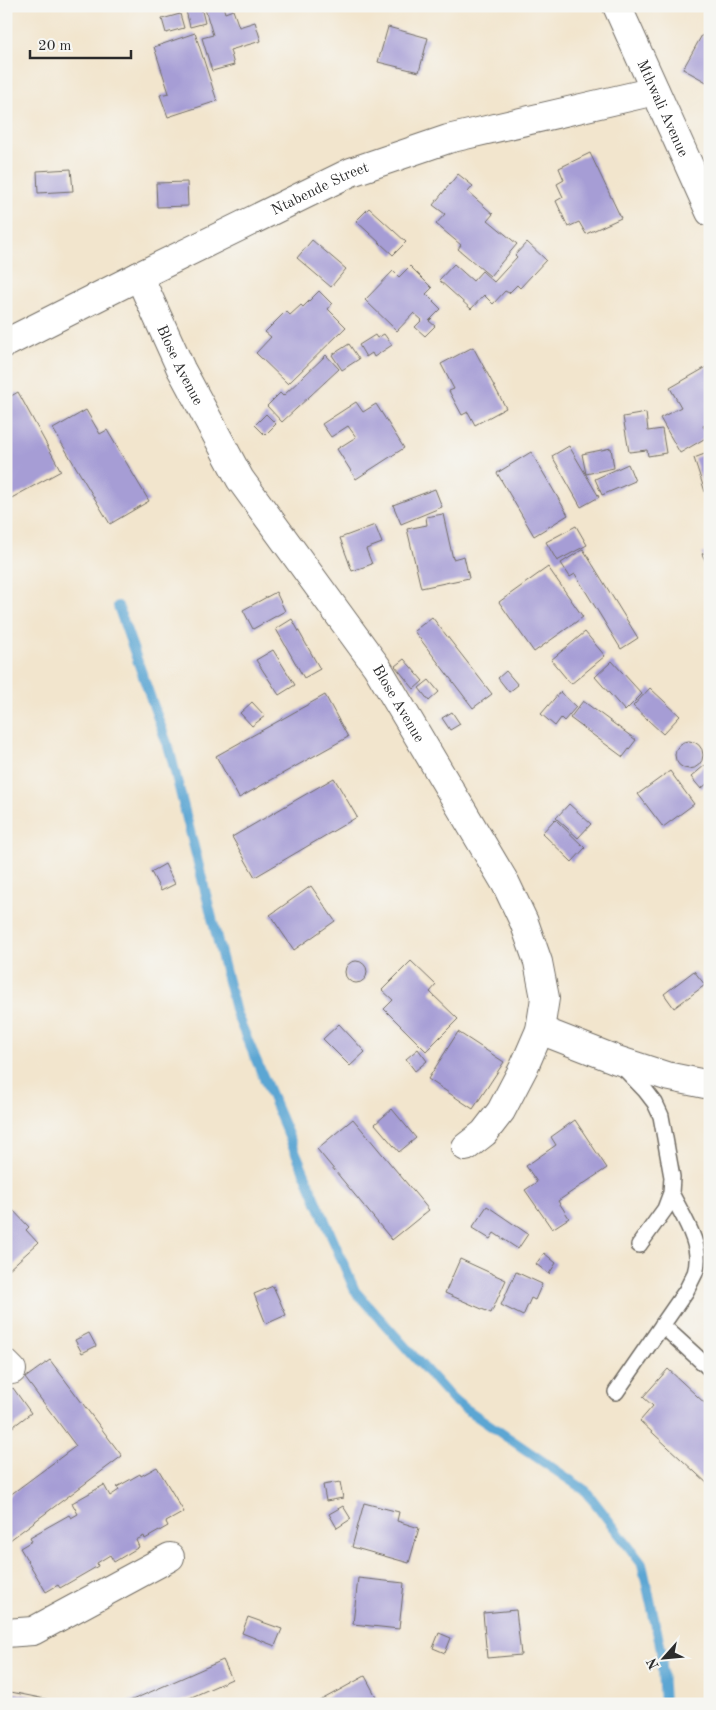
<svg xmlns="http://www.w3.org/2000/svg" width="716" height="1710" viewBox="0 0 716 1710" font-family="'Old Standard TT',serif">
<rect width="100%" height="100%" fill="#f6f6f2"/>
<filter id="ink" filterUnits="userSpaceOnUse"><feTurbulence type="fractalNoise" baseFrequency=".02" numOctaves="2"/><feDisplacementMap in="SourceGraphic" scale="10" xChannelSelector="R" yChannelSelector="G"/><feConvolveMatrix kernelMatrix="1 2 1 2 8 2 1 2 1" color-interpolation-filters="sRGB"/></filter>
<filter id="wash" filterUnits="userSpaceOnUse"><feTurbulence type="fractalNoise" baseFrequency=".0096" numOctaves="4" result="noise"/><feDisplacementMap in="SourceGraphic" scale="20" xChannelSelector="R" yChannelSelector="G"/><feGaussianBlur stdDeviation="1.12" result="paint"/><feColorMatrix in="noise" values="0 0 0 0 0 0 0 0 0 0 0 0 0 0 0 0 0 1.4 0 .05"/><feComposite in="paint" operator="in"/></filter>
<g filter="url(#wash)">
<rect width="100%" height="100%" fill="#f2e5cd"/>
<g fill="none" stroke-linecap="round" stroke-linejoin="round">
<path stroke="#5ba6d3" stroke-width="10" d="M118,606L170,752L236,1013L355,1291L453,1400L586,1491L642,1564L661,1649L664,1704"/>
</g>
<g id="blocks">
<path fill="#a69dd5" d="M213,6H223L225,13L233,10L239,27L255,22L261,41L230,50L234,65L212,71L202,38L213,35L205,9Z
M201,7L205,23L190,27L186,11Z
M180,14L184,28L166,33L162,19Z
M388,27L428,38L419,72L378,62Z
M195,33L217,101L168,117L160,95L169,93L154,47Z
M702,35L710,39V84L683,69Z
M590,153L621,218L586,234L579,222L568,227L556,201L563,197L557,184L564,180L559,168Z
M71,169L73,191L38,193L37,171Z
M458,174L473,186L468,192L493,214L488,220L517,244L490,276L458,249L461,245L436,224L445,214L433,205Z
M187,182L188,206L157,207L156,183Z
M369,208L406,242L393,255L356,221Z
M312,240L346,269L331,287L297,258Z
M527,242L546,260L520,288L517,285L509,293L505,291L493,304L484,295L471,309L439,280L454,264L473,281L482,271L494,282L517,257L515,255Z
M410,266L432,288L426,294L441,309L429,321L435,326L425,336L415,327L422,320L414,313L397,331L365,300L393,271L399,277Z
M319,291L332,304L328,309L346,327L288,384L256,353L271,337L265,332L286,311L290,315L301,305L303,307Z
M384,334L392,345L374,357L372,353L366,357L359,345L375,335L377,338Z
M349,344L359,359L342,370L332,355Z
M473,347L506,408L475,425L468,412L462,415L449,391L454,389L441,364Z
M326,355L339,369L282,422L267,406L280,393L283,396Z
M710,365V422L703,426L709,436L680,453L660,418L681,407L670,388Z
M18,392L61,471L6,501V399Z
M356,402L363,412L376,404L404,448L356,479L337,449L356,437L348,426L331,437L322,424Z
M86,410L100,434L107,430L149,501L110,524L53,429Z
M646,413L648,431L662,429L666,453L648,456L647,450L629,452L623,417Z
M266,414L276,424L265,435L255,425Z
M569,446L599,497L581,507L552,456Z
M611,448L614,468L586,474L582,454Z
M531,452L568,515L534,536L497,473Z
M710,452V504H709L694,458Z
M628,464L635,481L602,495L595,479Z
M435,489L442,507L401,524L393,505Z
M443,514L453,559L464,556L469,578L421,588L407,529L427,525L426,517Z
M375,525L382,543L366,549L372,564L352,571L340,538Z
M576,526L587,545L557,561L546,542Z
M583,549L638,638L621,649L575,574L570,577L561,563Z
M710,550V565L708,566L702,554Z
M548,567L583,617L534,652L499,602Z
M276,592L285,611L253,629L243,610Z
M432,617L492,694L473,708L414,631Z
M292,619L320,669L304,678L276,629Z
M585,632L605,656L571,684L551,660Z
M273,650L295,685L279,695L256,660Z
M404,659L423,681L414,689L395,666Z
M612,661L642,694L625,711L595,677Z
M506,671L518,685L509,692L498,678Z
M429,680L439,692L429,701L419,688Z
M650,688L680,716L663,734L633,706Z
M560,692L576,707L564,721L561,718L555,726L541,714Z
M325,695L348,737L239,798L216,756Z
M583,701L636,740L623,757L570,718Z
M252,702L265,716L252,726L240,713Z
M452,712L460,724L450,730L442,718Z
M675 755a14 14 0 1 1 28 0a14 14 0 1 1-28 0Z
M705,765L710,771V781L701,789L691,777Z
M670,771L694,804L663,827L638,794Z
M334,778L357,817L255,877L232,837Z
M569,804L591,824L578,838L556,818Z
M555,819L585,848L572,862L542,833Z
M165,864L175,884L161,891L151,872Z
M311,886L335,921L294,950L270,915Z
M345 972a11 11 0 1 1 22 0a11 11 0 1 1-22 0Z
M411,961L436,985L430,992L458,1019L426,1051L384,1009L393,1000L382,990Z
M694,971L705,985L674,1008L664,994Z
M339,1024L365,1052L350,1066L323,1039Z
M458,1032L504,1062L473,1109L428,1079Z
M418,1049L427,1061L415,1071L406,1059Z
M392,1109L416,1138L399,1152L375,1124Z
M353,1119L429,1210L392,1240L317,1149Z
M575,1120L607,1168L558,1201L569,1218L552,1229L525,1190L537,1182L526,1166L556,1145L551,1137Z
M487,1206L528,1234L518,1249L494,1233L490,1239L472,1228Z
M11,1208L29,1227L26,1230L38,1243L7,1271L6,1211L7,1212Z
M544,1253L556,1263L549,1274L536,1264Z
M460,1259L506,1280L491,1313L445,1293Z
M516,1272L542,1284L535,1300L531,1298L523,1316L501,1305Z
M273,1286L286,1315L266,1324L254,1294Z
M89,1333L96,1346L82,1353L75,1340Z
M50,1360L122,1456L6,1543V1498L76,1446L25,1378Z
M668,1369L710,1408V1486L640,1421L653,1406L643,1397Z
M13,1388L31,1413L6,1432V1393Z
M157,1467L184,1512L166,1522L168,1526L145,1539L144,1536L136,1540L139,1547L114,1562L110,1555L97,1563L98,1566L60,1588L58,1585L46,1592L20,1548L32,1541L30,1537L69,1515L71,1518L78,1514L72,1503L104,1485L110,1496L119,1490L117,1487L140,1474L141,1476Z
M340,1482L343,1498L326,1501L323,1485Z
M364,1503L399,1512L397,1521L419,1528L409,1563L352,1547Z
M343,1506L351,1519L337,1528L329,1514Z
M358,1578L404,1583L399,1629L353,1624Z
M516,1610L521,1655L487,1658L483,1613Z
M248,1617L282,1629L275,1646L242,1633Z
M439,1633L451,1638L445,1653L433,1648Z
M223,1660L232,1679L176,1704H123Z
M365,1676L380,1704H314Z
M6,1691L55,1701L54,1704H6Z"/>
</g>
</g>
<g filter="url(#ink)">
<use href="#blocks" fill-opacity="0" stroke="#716c64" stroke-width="1"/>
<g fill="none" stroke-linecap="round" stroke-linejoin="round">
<defs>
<path id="service" d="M622,1066L645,1090L655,1103L661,1116L672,1177L671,1193L665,1209L639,1245
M662,1325L710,1369
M616,1392L686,1291C689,1285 692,1279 695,1273C704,1246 683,1217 671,1193"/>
<g id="minor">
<path id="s1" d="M617,6L710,212"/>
<path id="s2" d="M139,276L181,369L240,479L377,667L506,884L524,922L538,962L545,998L540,1030L524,1067L501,1111L484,1133L466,1147"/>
<path id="s3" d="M6,343L139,276L351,172L448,139L655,91"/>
<path d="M540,1030L617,1060L666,1076L710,1085"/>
<path d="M6,1364L12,1370"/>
<path d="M6,1633L33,1631L170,1557"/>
</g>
</defs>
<use href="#service" stroke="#716c64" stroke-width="18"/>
<use href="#minor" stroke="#716c64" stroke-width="30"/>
<use href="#service" stroke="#fff" stroke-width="15"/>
<use href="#minor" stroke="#fff" stroke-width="28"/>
</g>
</g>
<g text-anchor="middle" stroke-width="4" stroke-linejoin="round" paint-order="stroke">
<g font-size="15" fill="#2b2b2b" stroke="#f6f6f2">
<text dy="5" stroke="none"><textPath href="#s1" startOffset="112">Mthwali Avenue</textPath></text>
<text dy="5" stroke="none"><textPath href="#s3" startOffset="350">Ntabende Street</textPath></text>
<text dy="5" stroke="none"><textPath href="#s2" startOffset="98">Blose Avenue</textPath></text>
<text dy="5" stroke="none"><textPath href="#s2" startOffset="502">Blose Avenue</textPath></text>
</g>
</g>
<rect width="716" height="1710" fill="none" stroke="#f6f6f2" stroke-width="25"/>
<g transform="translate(664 1658) rotate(243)" stroke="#f6f6f2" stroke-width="4" paint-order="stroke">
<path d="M0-4L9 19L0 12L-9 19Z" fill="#2b2b2b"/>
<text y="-8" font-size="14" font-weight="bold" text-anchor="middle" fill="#2b2b2b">N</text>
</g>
<path d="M30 50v8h101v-8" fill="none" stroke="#2b2b2b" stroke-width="2.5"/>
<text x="38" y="50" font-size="15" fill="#2b2b2b" stroke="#f6f6f2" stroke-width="4" paint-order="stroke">20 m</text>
</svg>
